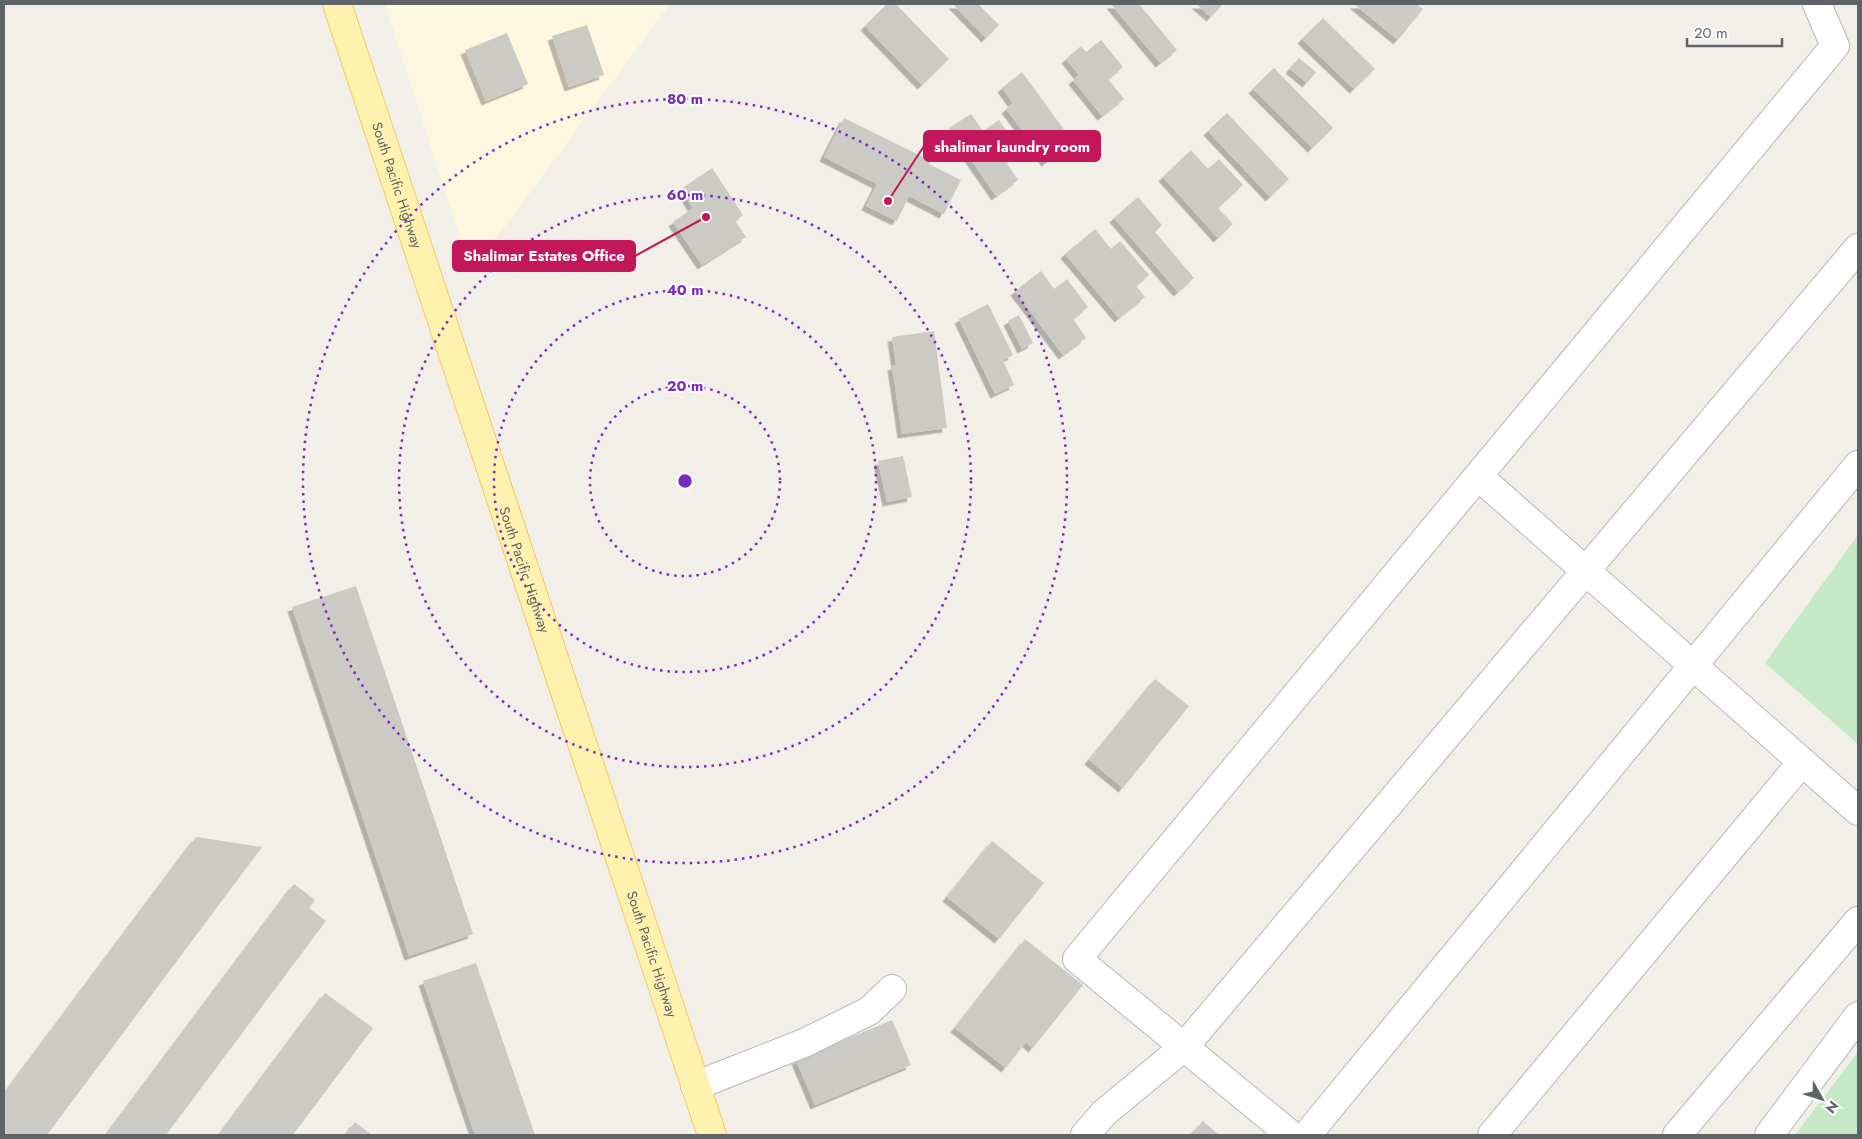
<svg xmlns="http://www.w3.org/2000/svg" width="1862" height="1139" viewBox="0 0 1862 1139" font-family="Jost,sans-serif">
<defs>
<filter id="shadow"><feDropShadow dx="-4.5" dy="4.5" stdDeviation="0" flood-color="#0004"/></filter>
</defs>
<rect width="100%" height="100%" fill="#f1efe8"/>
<path fill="#fef7e0" d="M385,4H670L471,272Z"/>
<path fill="#c5e8c5" d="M1858,535V744L1765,663Z
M1858,1052V1135H1795Z"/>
<path fill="#cccac5" filter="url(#shadow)" d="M887,4H896L949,59L922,85L865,26Z
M953,4H978L999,25L986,38Z
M1111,4H1139L1177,50L1160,63Z
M1196,4H1223L1211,17Z
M1354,4H1416L1423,9L1398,40Z
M1323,18L1375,69L1354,89L1302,39Z
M587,25L604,75L569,87L552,36Z
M507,33L528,84L486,101L465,50Z
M1101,40L1123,67L1108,79L1124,99L1102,116L1073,80L1079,75L1066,59L1081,46L1086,52Z
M1299,58L1316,72L1307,83L1290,69Z
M1274,68L1333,128L1312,148L1253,89Z
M1022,72L1073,142L1046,162L1006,109L1013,103L1002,88Z
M1227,113L1289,179L1270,197L1208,131Z
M971,114L983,131L999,120L1021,152L1006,162L1018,180L996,196L949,128Z
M844,118L931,161L929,164L961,180L944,214L909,196L897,221L866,206L877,184L824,157Z
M1191,150L1208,169L1219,159L1243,185L1218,208L1233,224L1218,238L1163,177Z
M712,168L743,215L735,221L746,237L702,265L673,222L693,208L681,189Z
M1138,197L1162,225L1155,232L1194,278L1178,292L1114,218Z
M1095,229L1111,249L1120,241L1149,275L1136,286L1145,297L1119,318L1065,254Z
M1041,271L1054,289L1067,279L1088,307L1073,319L1086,338L1063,355L1015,291Z
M988,304L1013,355L1003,360L1014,385L995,394L959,319Z
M1019,315L1033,343L1022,349L1008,321Z
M934,331L947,428L902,434L892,366L896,365L892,337Z
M903,456L912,497L887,502L878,461Z
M356,586L473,934L409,956L292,607Z
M1155,679L1189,706L1123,788L1089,760Z
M196,837L262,847L47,1135H4V1094Z
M992,841L1044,883L999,939L947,897Z
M294,884L315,900L309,908L326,921L166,1135H106Z
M1025,939L1083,985L1033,1048L1026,1042L1006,1068L955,1028Z
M476,963L535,1135H475L423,981Z
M325,993L373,1028L293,1135H219Z
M892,1020L911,1065L815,1105L796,1060Z
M1203,1121L1219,1135H1190Z
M355,1122L372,1135H346Z"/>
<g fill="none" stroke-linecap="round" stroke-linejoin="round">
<defs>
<path id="minor" d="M1478,476L1858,811
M695,1086L804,1043L869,1011L892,989
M1085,1135L1104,1113L1184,1047L1858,248
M1291,1135L1077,959L1835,46L1817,4
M1307,1135L1858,465
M1492,1135L1802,762
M1677,1135L1858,921
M1769,1135L1858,1016"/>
<g id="major">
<path id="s1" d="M337,4L712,1135"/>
</g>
</defs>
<use href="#minor" stroke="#b5b8bc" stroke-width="30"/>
<use href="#major" stroke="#f2c960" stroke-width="30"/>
<use href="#minor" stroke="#fff" stroke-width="28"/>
<use href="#major" stroke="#fff2af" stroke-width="28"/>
</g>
<g fill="none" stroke="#7b2cbf" stroke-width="2.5" stroke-dasharray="2.5 5">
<circle cx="685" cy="481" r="95"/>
<circle cx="685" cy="481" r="191"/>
<circle cx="685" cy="481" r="286"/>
<circle cx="685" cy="481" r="382"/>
</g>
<g text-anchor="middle" stroke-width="4" stroke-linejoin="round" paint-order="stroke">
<g font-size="14" fill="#5f6368" stroke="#fff">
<text dy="5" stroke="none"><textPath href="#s1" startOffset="191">South Pacific Highway</textPath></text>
<text dy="5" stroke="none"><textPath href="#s1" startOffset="596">South Pacific Highway</textPath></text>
<text dy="5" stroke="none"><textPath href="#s1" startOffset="1001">South Pacific Highway</textPath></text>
</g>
</g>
<circle cx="685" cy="481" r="8" fill="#7b2cbf" stroke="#fff" stroke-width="2.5"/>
<g font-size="15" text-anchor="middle" font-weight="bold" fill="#7b2cbf" stroke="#fff" stroke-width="4" stroke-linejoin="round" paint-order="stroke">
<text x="685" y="104">80 m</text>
<text x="685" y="200">60 m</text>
<text x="685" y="295">40 m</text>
<text x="685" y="391">20 m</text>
</g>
<path fill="none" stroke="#c2185b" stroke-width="2" d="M888 201L924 146M706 217L635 256"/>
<g fill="#c2185b" stroke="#fff" stroke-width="2">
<circle cx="888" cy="201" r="5"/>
<circle cx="706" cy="217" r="5"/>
</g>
<g fill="#c2185b" stroke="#c2185b" stroke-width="2">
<rect x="924" y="131" width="176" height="30" rx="5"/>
<rect x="453" y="241" width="182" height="30" rx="5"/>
</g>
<g font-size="15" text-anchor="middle" font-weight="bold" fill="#fff">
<text x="1012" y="152">shalimar laundry room</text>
<text x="544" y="261">Shalimar Estates Office</text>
</g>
<rect width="1862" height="1139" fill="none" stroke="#5f6368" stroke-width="10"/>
<g transform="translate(1822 1099) rotate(129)" stroke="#ffffff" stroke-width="4" paint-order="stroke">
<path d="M0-4L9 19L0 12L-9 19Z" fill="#5f6368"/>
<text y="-8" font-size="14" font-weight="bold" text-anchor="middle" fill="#5f6368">N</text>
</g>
<path d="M1687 38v8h95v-8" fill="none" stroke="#5f6368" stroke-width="2.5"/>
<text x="1694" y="38" font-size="15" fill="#5f6368" stroke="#ffffff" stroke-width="4" paint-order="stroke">20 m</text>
</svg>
